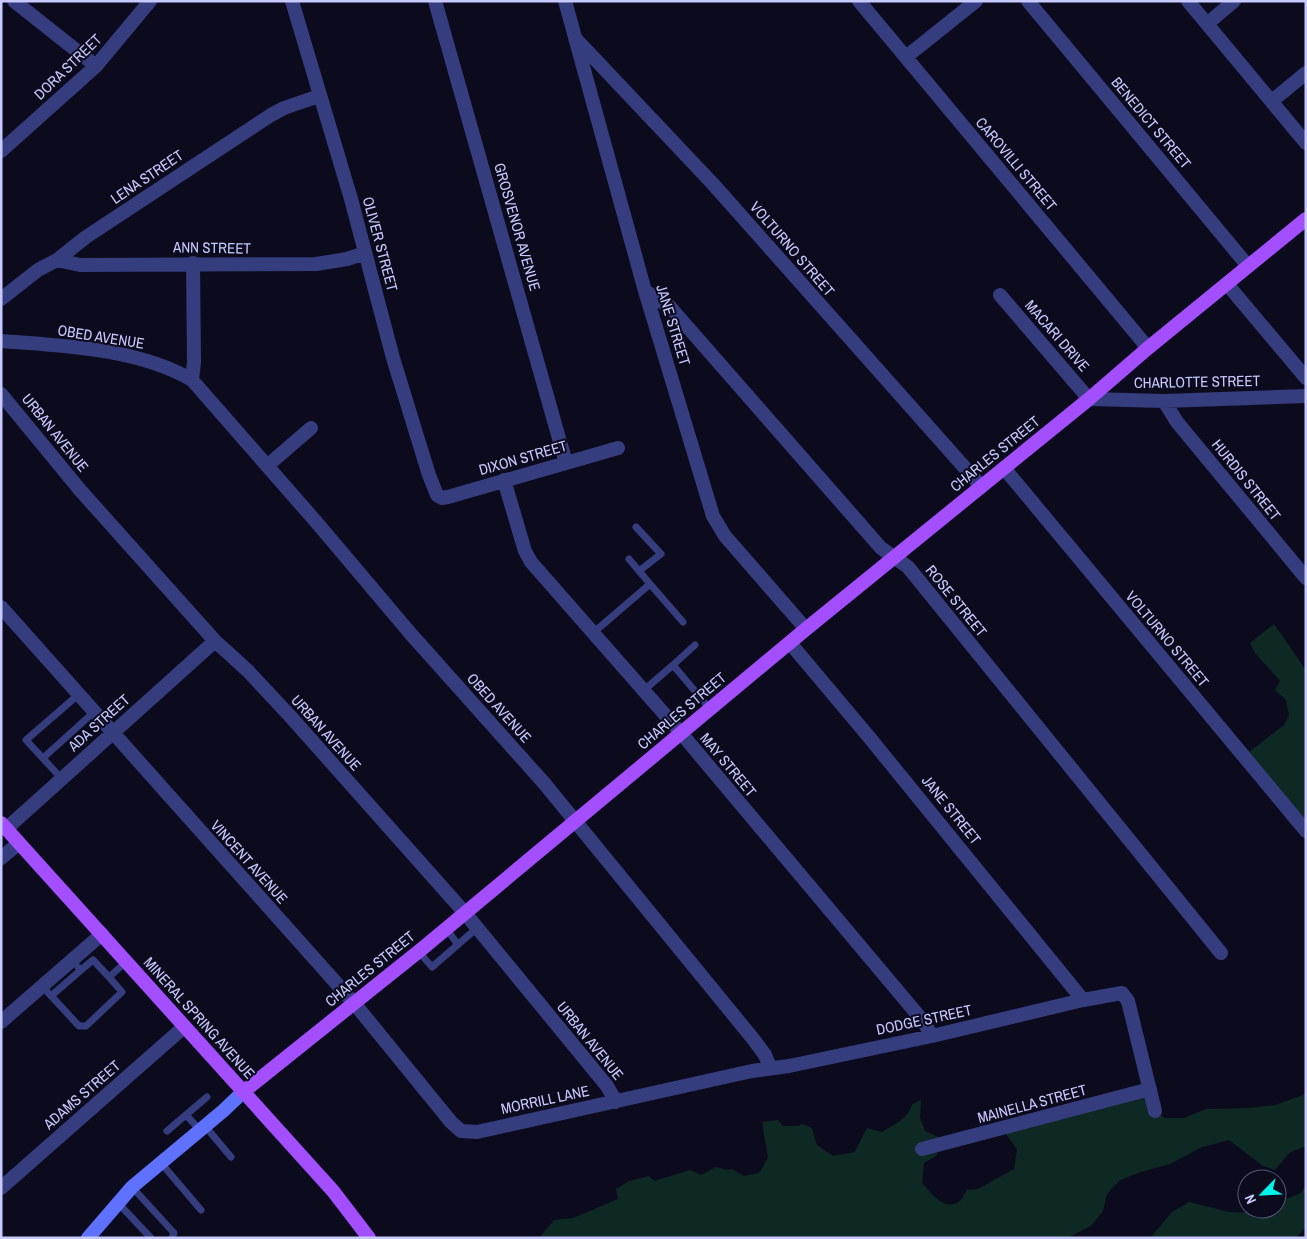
<svg xmlns="http://www.w3.org/2000/svg" width="1307" height="1239" viewBox="0 0 1307 1239" font-family="'Archivo Narrow',sans-serif">
<rect width="100%" height="100%" fill="#0c0b1e"/>
<path fill="#0e2823" d="M1274,624L1306,670V826L1249,752L1284,725L1289,715L1286,700L1275,690L1280,681L1255,653L1250,643Z
M1146,1092L1153,1111L1165,1118H1184L1206,1109L1249,1108L1275,1105L1306,1094V1146L1289,1153L1275,1170L1263,1166L1229,1140L1202,1147L1170,1164L1141,1172L1120,1180L1107,1194L1103,1211L1091,1226L1067,1238H539L554,1220L573,1218L618,1199L616,1189L629,1181L649,1176L654,1181L690,1170L701,1175L716,1167L727,1170L732,1169L744,1176L759,1173L768,1158L762,1122L778,1120L783,1126H798L802,1124L812,1128L817,1145L833,1156L855,1152L867,1128L882,1132C895,1124 908,1119 912,1104L921,1100L920,1118L925,1131L943,1139L936,1156L924,1163L922,1183C930,1192 946,1214 961,1200C963,1198 965,1193 967,1190L978,1189L1014,1169L1017,1149L999,1125Z
M1306,1185V1227L1296,1238H1150L1172,1212L1189,1202L1229,1212L1254,1213L1263,1209H1277V1203L1301,1193Z"/>
<g fill="none" stroke-linecap="round" stroke-linejoin="round">
<path stroke="#353d7e" stroke-width="7" d="M636,527L661,554L639,571
M629,559L650,584
M593,633L650,584L683,622
M673,665L695,645
M643,691L673,665L710,709
M43,758L94,712
M62,779L26,740L78,695
M446,928L458,945
M418,951L432,967L477,928
M81,970L93,960L109,977L126,962
M42,986L79,1026H86L122,992L109,977
M51,996L81,970L78,967
M186,1115L200,1130
M205,1126L231,1157
M167,1131L207,1097
M161,1163L201,1210
M132,1187L174,1233L172,1238
M118,1203L151,1238"/>
<path stroke="#353d7e" stroke-width="14" d="M14,1L96,66
M292,1L351,199L393,358L429,475L437,495L442,498L448,497L618,448
M435,1L566,463
M565,1L645,291L713,516L725,536L806,629
M859,1L1148,348
M1028,1L1248,266
M1188,1L1306,143
M1207,24L1234,1
M575,38L713,184L981,486
M906,57L976,1
M1272,101L1306,73
M1,151L96,66L150,1
M57,260L80,265L316,264L347,259L365,253
M1227,284L1306,378
M645,291L670,307L881,548L908,567L1221,953
M1000,295L1089,399L1164,401L1306,396
M1,299L38,270L57,260L86,237L271,115L284,108L319,96
M1,341C63,346 137,348 192,380L318,524L410,633L544,783L754,1040L765,1055L770,1067
M192,380L194,362L193,263
M1,394L80,490L215,641L248,671L290,716L465,913L607,1086L616,1102
M1164,401L1177,422L1306,578
M267,466L311,428
M1004,468L1306,831
M504,480L525,551L531,562L681,733L923,1021L932,1036
M1,607L354,1003L451,1122L461,1131L477,1132L752,1071L789,1066L932,1036L1083,1000L1122,993L1128,1001L1155,1111
M790,643L869,737L1083,1000
M6,829L215,641
M1,858L19,843
M1,1022L102,934
M922,1149L1150,1089
M1,1188L184,1027"/>
<path stroke="#5f72ff" stroke-width="14" d="M88,1238L132,1187L223,1111L243,1092"/>
<path stroke="#a44fff" stroke-width="14" d="M1,823L333,1191L369,1238
M243,1092L423,948L806,629L1089,399L1148,348L1306,219"/>
</g>
<g text-anchor="middle" stroke-width="4" stroke-linejoin="round" paint-order="stroke">
<g font-size="15" fill="#c8caff" stroke="#0c0b1e">
<text transform="translate(68 67) rotate(-44)" y="5">DORA STREET</text>
<text transform="translate(1151 123) rotate(50)" y="5">BENEDICT STREET</text>
<text transform="translate(1016 164) rotate(50)" y="5">CAROVILLI STREET</text>
<text transform="translate(147 177) rotate(-34)" y="5">LENA STREET</text>
<text transform="translate(517 227) rotate(74)" y="5">GROSVENOR AVENUE</text>
<text transform="translate(380 244) rotate(75)" y="5">OLIVER STREET</text>
<text transform="translate(212 248) rotate(1)" y="5">ANN STREET</text>
<text transform="translate(792 249) rotate(49)" y="5">VOLTURNO STREET</text>
<text transform="translate(673 325) rotate(73)" y="5">JANE STREET</text>
<text transform="translate(1057 336) rotate(49)" y="5">MACARI DRIVE</text>
<text transform="translate(101 337) rotate(9)" y="5">OBED AVENUE</text>
<text transform="translate(1197 382) rotate(-1)" y="5">CHARLOTTE STREET</text>
<text transform="translate(55 433) rotate(51)" y="5">URBAN AVENUE</text>
<text transform="translate(995 454) rotate(-39)" y="5">CHARLES STREET</text>
<text transform="translate(523 458) rotate(-16)" y="5">DIXON STREET</text>
<text transform="translate(1246 480) rotate(51)" y="5">HURDIS STREET</text>
<text transform="translate(956 601) rotate(51)" y="5">ROSE STREET</text>
<text transform="translate(1167 639) rotate(50)" y="5">VOLTURNO STREET</text>
<text transform="translate(499 708) rotate(48)" y="5">OBED AVENUE</text>
<text transform="translate(682 711) rotate(-40)" y="5">CHARLES STREET</text>
<text transform="translate(99 723) rotate(-42)" y="5">ADA STREET</text>
<text transform="translate(326 733) rotate(48)" y="5">URBAN AVENUE</text>
<text transform="translate(728 765) rotate(50)" y="5">MAY STREET</text>
<text transform="translate(951 810) rotate(51)" y="5">JANE STREET</text>
<text transform="translate(249 862) rotate(48)" y="5">VINCENT AVENUE</text>
<text transform="translate(370 969) rotate(-39)" y="5">CHARLES STREET</text>
<text transform="translate(199 1018) rotate(48)" y="5">MINERAL SPRING AVENUE</text>
<text transform="translate(924 1020) rotate(-12)" y="5">DODGE STREET</text>
<text transform="translate(590 1041) rotate(51)" y="5">URBAN AVENUE</text>
<text transform="translate(82 1095) rotate(-41)" y="5">ADAMS STREET</text>
<text transform="translate(545 1100) rotate(-12)" y="5">MORRILL LANE</text>
<text transform="translate(1032 1104) rotate(-15)" y="5">MAINELLA STREET</text>
</g>
</g>
<rect width="1307" height="1239" fill="none" stroke="#c8caff" stroke-width="5"/>
<g transform="translate(1262 1194) rotate(246)"><circle r="24" fill="#0c0b1e" stroke="#575778"/>
<path d="M0-4L9 19L0 12L-9 19Z" fill="#00f3e9"/>
<text y="-8" font-size="14" font-weight="bold" text-anchor="middle" fill="#c8caff">N</text>
</g>
</svg>
